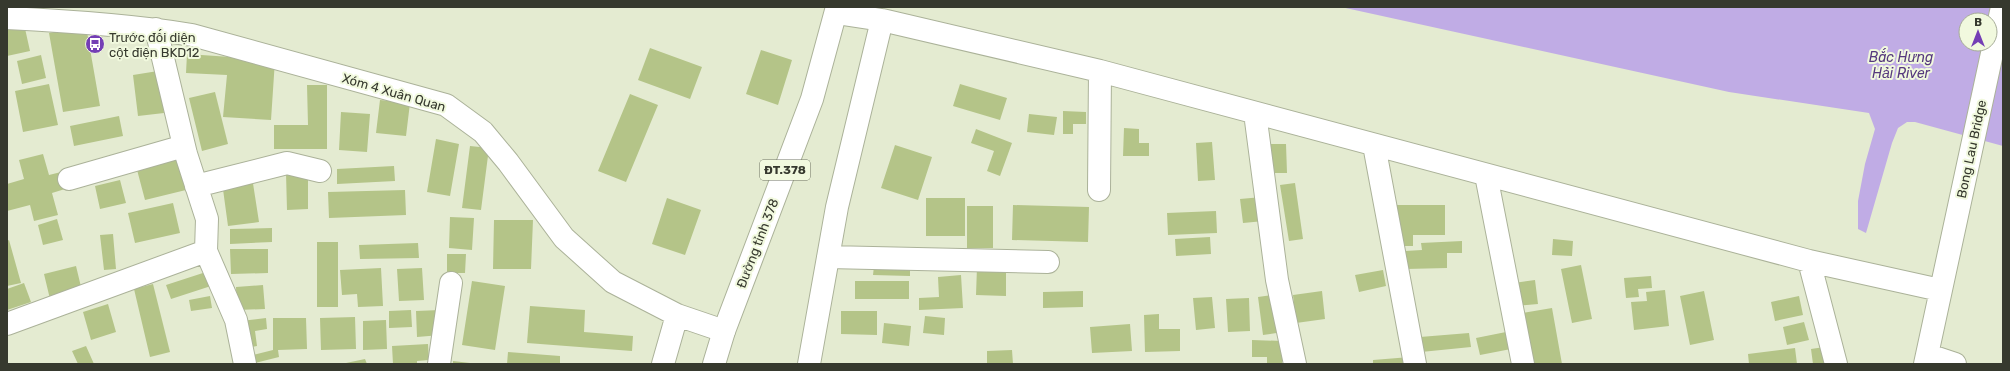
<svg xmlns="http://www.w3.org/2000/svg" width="2010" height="371" viewBox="0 0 2010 371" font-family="Rubik,sans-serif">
<rect width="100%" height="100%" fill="#e4ebd1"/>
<path fill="#c0ace5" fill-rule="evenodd" d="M1341,7H2003V146L1915,122H1907L1898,128L1892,143L1866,233L1858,229V201L1865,164L1875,129L1869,113L1729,92ZM1966,20H1990V44H1966Z"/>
<path fill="#b4c488" d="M24,24L30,51L7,56V28Z
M86,26L100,106L63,112L49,33Z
M650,48L702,67L690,99L638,80Z
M761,50L792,60L778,105L746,94Z
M187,54L275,60L271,120L223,117L227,75L186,73Z
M41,55L46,78L22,84L17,61Z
M158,71L164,113L138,116L133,75Z
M49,84L58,125L23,132L15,91Z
M960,84L1007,98L1000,120L953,106Z
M307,85H327V149H274V125H308Z
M215,92L228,144L202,151L189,98Z
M630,94L658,105L626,182L598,171Z
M380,100L410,103L406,136L376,133Z
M1063,111L1086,112V124H1073V134H1063Z
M341,112L370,114L367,152L339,150Z
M1029,114L1057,117L1054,135L1027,132Z
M119,116L123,136L74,146L70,126Z
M1124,128L1139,129V143H1149V156H1123Z
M976,129L1012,143L1000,176L987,171L994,151L971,143Z
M436,139L459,144L450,196L427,192Z
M1212,142L1215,180L1198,181L1196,143Z
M1271,144H1286L1287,173H1271Z
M895,145L932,157L918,200L881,188Z
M470,146L489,148L481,210L462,208Z
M43,154L49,175L61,172L65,189L52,193L58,215L34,221L30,205L7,211V184L24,179L19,160Z
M182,155L190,189L145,200L136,166Z
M394,166L395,181L337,184V169Z
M308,172V209L287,210L286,173Z
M252,177L259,222L228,226L222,182Z
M120,180L126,203L100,209L95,186Z
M1295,183L1303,239L1289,241L1280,185Z
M405,190L406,215L329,218L328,192Z
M1262,197L1264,221L1243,223L1240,199Z
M667,198L701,210L685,255L652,244Z
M926,198H965V236H926Z
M173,203L180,233L135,243L128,213Z
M1013,205L1089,207L1088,242L1012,240Z
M1395,205H1445V235H1413V246H1395Z
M967,206H993V248H967Z
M1216,211L1217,233L1168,235L1167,213Z
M450,217L474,218L472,250L449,248Z
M57,219L63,240L43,245L38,225Z
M494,220H533L531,269H493Z
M272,228V242L230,244V229Z
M113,234L116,269L104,270L100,235Z
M1210,237L1211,254L1176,256L1175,239Z
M1553,239L1573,241L1572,256L1552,255Z
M9,240L21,283L7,286V241Z
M1462,241V253H1447V268L1406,269L1405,251L1422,250L1421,243Z
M317,242H338V307H317Z
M418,243L419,258L360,259L359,245Z
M230,249H268V273L231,274Z
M447,254H466L465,273H447Z
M1581,265L1592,319L1572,323L1561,269Z
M76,266L82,291L50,299L44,274Z
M874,266L910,267V276L873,275Z
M977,267L1006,268V296L976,295Z
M381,268L383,306L358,307L357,294L342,295L340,270Z
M422,268L424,300L399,301L397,269Z
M1383,270L1386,286L1359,292L1355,275Z
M206,272L211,286L171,299L166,285Z
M961,275L963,308L919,310V298L939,297L938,277Z
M1651,276L1652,288L1638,289L1639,297L1626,298L1624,278Z
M1535,280L1538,304L1516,306L1514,283Z
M472,281L505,286L495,350L462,345Z
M855,281H909V299H855Z
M24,283L31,302L7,310V289Z
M153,284L170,352L150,357L134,289Z
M263,285L265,309L237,310L236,287Z
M1665,290L1669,326L1634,330L1631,302L1647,301L1646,292Z
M1083,291V307L1043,308V292Z
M1322,291L1325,319L1296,323L1293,295Z
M1704,291L1714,340L1690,345L1680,296Z
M1278,294L1283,332L1263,335L1258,297Z
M210,296L212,308L191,311L189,300Z
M1799,296L1803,315L1775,321L1771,302Z
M1212,297L1215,328L1196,330L1193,298Z
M1249,298L1250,331L1228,332L1226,299Z
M108,304L116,332L91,340L83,312Z
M530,306L585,310L584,332L633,336L632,351L527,343Z
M1552,308L1562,364H1531L1522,313Z
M411,310L412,327L389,328V311Z
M440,310L441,335L417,337L416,311Z
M841,311H877V335L841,334Z
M1159,314V329H1180V351L1145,352L1144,315Z
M925,316L945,318L944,335L923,333Z
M355,317L356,349L321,350L320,318Z
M266,318L267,329L255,331L257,346L245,348L241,321Z
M273,318H306L307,349L278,350L279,357L255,363L253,355L273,350Z
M386,320L387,349L363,350V321Z
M1804,322L1809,340L1787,345L1783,327Z
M884,323L911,326L909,346L882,343Z
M1130,324L1132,351L1092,353L1090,327Z
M1506,332L1511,349L1480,355L1476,338Z
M1469,333L1471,347L1421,352L1420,337Z
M1252,340L1283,341L1282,364H1267V357H1252Z
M428,344L429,360L417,361V364H393L392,346Z
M1838,345L1841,364H1813L1811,349Z
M86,346L94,364H78L72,351Z
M1795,348L1797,364H1749L1748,354Z
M1012,350L1013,364H987V351Z
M508,352L560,356V364H507Z
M1410,357V364H1373V360Z
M365,359L367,364H347L346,363Z
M453,361L470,363V364H453Z"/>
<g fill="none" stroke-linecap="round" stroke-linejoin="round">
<defs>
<path id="minor" d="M836,13L882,20L1100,71L1809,261L1940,290
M7,18C69,21 131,25 192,35L446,105L483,132L508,162L564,238L613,282L677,315L724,331
M1255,113L1277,280L1295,364
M1374,145L1415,364
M1486,175L1523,364
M69,179L184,146
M196,186L287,163L320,171
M1099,190L1100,71
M206,251L236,320L245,364
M828,257L1048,262
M1809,261L1836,364
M7,324L206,251L207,219L186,154L156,29
M1928,355L1955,364
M439,364L451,283
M663,364L677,315
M809,364L837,207L882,20
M1925,364L2002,7"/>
<path id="major" d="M714,364L724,331L812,99L837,7"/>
</defs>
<use href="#minor" stroke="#abb299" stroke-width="24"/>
<use href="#major" stroke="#abb299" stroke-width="24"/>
<use href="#minor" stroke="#fff" stroke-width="22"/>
<use href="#major" stroke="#fff" stroke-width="22"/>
</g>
<defs>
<symbol id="bus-disc" viewBox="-11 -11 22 22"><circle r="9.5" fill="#743eb5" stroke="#f1f9de"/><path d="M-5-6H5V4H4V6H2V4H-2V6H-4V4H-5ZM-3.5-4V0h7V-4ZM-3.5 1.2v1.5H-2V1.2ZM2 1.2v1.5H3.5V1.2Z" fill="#fff"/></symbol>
</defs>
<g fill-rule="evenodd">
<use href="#bus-disc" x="84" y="33" width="22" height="22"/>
</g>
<g text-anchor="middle" stroke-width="4" stroke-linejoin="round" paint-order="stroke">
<rect fill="#f1f9de" stroke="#6e7363" stroke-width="1" x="760" y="160" width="50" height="20" rx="3"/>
<g font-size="12" font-weight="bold" fill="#36392e">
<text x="785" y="174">ĐT.378</text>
</g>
<g font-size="13" fill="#36392e" stroke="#f1f9de" text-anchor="start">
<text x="109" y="42">Trước đối diện<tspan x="109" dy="15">cột điện BKD12</tspan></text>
</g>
<g font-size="13" fill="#36392e" stroke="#f1f9de">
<text transform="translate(394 92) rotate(16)" y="5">Xóm 4 Xuân Quan</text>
<text transform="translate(1971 149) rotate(-78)" y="5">Bong Lau Bridge</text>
<text transform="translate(757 243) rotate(-69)" y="5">Đường tỉnh 378</text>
</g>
<g font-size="14" font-style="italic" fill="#56397e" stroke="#f1f9de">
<text x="1901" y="62">Bắc Hưng<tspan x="1901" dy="16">Hải River</tspan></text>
</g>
</g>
<rect width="2010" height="371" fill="none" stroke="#36392e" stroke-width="16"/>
<g transform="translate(1978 32)"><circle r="19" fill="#f1f9de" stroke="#a6ac98"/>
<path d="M0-3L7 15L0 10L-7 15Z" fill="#743eb5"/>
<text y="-6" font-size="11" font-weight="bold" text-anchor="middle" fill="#36392e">B</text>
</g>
</svg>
